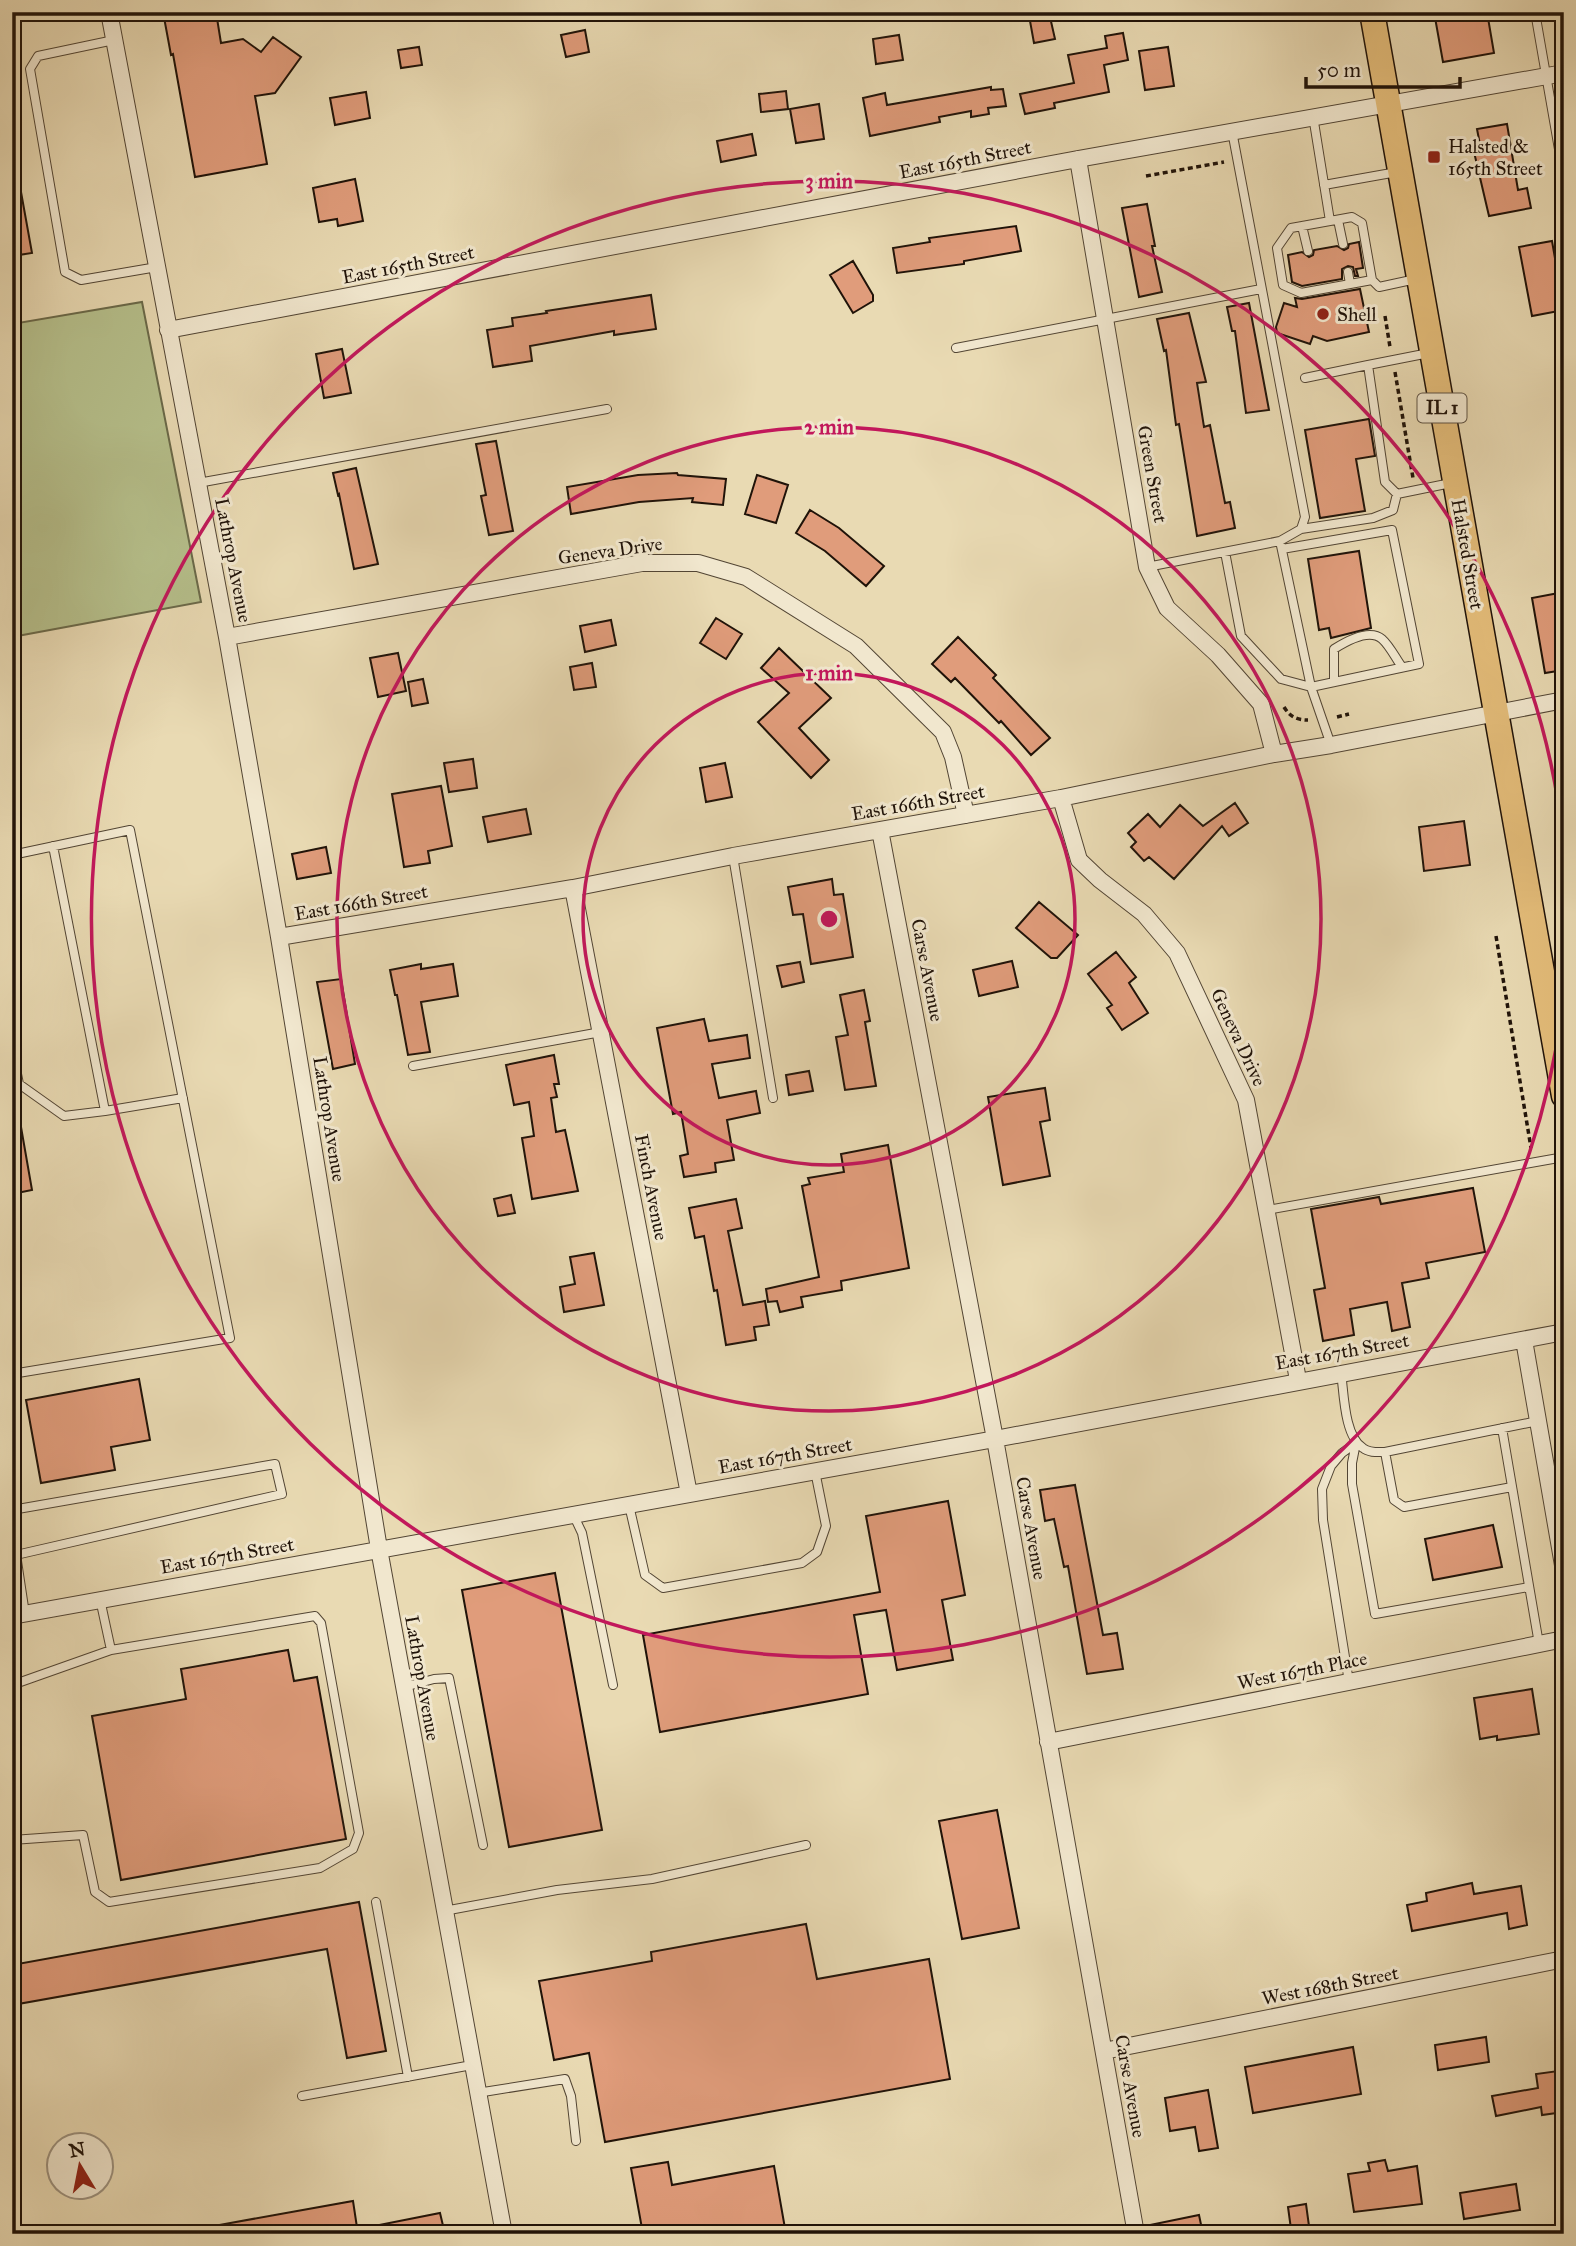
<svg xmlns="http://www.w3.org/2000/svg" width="1576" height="2246" viewBox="0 0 1576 2246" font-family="'IM FELL Great Primer',serif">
<rect width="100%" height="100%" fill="#e9dab3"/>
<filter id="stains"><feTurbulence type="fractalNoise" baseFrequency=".00286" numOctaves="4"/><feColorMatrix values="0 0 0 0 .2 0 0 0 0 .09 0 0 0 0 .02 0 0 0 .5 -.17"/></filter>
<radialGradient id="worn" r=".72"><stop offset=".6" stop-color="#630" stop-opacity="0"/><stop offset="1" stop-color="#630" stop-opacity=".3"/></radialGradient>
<path fill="#b6c08c" stroke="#6b6a4a" stroke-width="2" d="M142,302L201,602L12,637V324Z"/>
<path fill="#e09c7b" stroke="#201309" stroke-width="2" d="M163,12H216L221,43L243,39L261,52L273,37L301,57L275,93L255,96L267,164L195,177L173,54L171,55Z
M1434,12H1487L1494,53L1443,62Z
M1050,17L1055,39L1034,43L1030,21Z
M585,30L589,52L566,57L561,35Z
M1123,33L1128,60L1104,65L1109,92L1054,103L1055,108L1025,114L1020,94L1074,83L1068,55L1107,48L1105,36Z
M899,35L903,60L876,64L873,39Z
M419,47L422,65L401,68L398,50Z
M1168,47L1174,86L1145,90L1139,51Z
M991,87V90L1003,89L1006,106L988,108L989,114L971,117V111L939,117L940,122L870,136L863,98L885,93L887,105Z
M786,91L788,109L761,112L759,94Z
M366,92L370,118L335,125L330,98Z
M819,104L824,139L796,143L790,109Z
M1507,124L1518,190L1527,188L1531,208L1489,216L1474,152L1481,150L1477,129Z
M752,134L756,155L721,162L717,141Z
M355,179L363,221L338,226L337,219L319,222L313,188Z
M21,192L32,253L12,256V193Z
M1147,204L1155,246H1152L1162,292L1139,297L1122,208Z
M1016,226L1021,251L964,261V264L897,273L893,248L930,242L929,238Z
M1552,241L1564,310L1532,316L1519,247Z
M1359,242L1363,268L1356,269L1358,276H1355L1353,267L1348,266L1342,269V279L1302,286L1292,282L1288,255L1302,252L1309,257L1313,255L1314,250L1337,246L1344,250L1348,248L1349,244Z
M853,261L873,295V301L853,313L830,275Z
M1360,289L1369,332L1327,341L1313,336L1310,344L1277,333L1276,327L1284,303L1297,307L1295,298L1302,299Z
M651,295L656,329L614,335V331L530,346L532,361L493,367L487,330L513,326L512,318L547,313L546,311Z
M1249,303L1269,410L1246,413L1235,331H1232L1227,307Z
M1189,313L1206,382L1197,383L1204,427L1210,425L1225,503L1230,502L1235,528L1197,536L1179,424L1176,425L1166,350L1164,351L1157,319Z
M342,349L351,393L324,398L316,354Z
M1369,419L1375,456L1356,459L1365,511L1320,518L1305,430Z
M496,441L513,531L489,535L481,496L486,495L476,444Z
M356,468L378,564L354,569L339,494L338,495L333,473Z
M677,473L678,475L726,479L723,505L692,502L693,498L639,502L571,514L567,487L638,475Z
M757,475L788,485L776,523L745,514Z
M810,510L839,528L884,566L866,586L825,551L796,533Z
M1359,551L1371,628L1331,638L1329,628L1319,630L1308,559Z
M1564,592V670L1545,673L1532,598Z
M716,618L742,634L726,659L700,643Z
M611,620L616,645L585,652L580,626Z
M958,637L996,675L993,678L1050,738L1031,755L1001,721L999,723L955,678L951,682L932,664Z
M779,648L831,698L799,728L829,760L811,778L758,722L789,693L761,668Z
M398,653L406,691L378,697L370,658Z
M592,663L596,687L574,690L570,667Z
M423,679L428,703L412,706L408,682Z
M473,759L477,788L449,792L444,763Z
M725,763L732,797L706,802L700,768Z
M441,786L452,846L428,851L430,863L404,867L392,794Z
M1235,803L1248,823L1229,836L1222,826L1174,879L1149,857L1144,861L1131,847L1136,842L1128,833L1148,814L1160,827L1180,805L1203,826Z
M526,809L531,834L488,842L483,817Z
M1464,821L1470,865L1424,871L1419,827Z
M326,847L331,873L297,879L292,854Z
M832,879L834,895L843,894L853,957L811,964L803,914L793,915L788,887Z
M1039,902L1078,935L1057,958H1051L1016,928Z
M1116,952L1136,977L1129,983L1148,1013L1122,1030L1107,1008L1112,1005L1088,974Z
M1012,961L1018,987L979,996L973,970Z
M800,962L804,982L782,987L777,966Z
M421,964V969L453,964L458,996L421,1002L430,1052L408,1055L397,995H395L390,970Z
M341,979L355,1064L333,1069L317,982Z
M864,990L870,1021L865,1022L876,1086L845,1090L836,1037L848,1035L840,995Z
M704,1019L709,1041L747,1035L750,1058L712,1064L719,1098L756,1091L760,1113L727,1120L734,1160L715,1163L716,1172L684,1177L680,1156L688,1154L681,1112L673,1114L657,1028Z
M554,1055L559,1084H554L557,1097L551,1098L556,1132L565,1130L578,1191L532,1199L522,1138L534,1136L529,1102L514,1105L506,1065Z
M809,1071L813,1091L789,1095L786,1075Z
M1045,1088L1050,1120L1040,1122L1050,1176L1003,1185L988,1097Z
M12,1127H21L32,1190L12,1194Z
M888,1145L909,1268L841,1281L842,1290L801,1297L803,1307L780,1312L777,1301L768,1302L766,1289L819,1277L802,1186L810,1184L808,1178L844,1172L841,1154Z
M1473,1188L1485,1252L1426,1263L1429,1278L1402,1283L1410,1327L1392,1331L1387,1302L1350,1309L1354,1335L1323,1341L1314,1290L1325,1288L1311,1209L1379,1197L1381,1204Z
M511,1195L515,1213L498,1216L494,1199Z
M736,1199L742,1228L728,1231L743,1305L765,1301L769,1325L754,1327L756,1340L726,1345L717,1290L714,1291L704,1236L695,1238L689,1208Z
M594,1253L604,1305L564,1312L560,1287L575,1284L570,1257Z
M139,1379L150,1440L111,1447L115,1470L41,1483L26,1400Z
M1075,1485L1103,1635L1117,1633L1123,1669L1087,1674L1068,1566L1064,1567L1054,1519L1045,1521L1040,1490Z
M948,1501L965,1595L942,1600L953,1660L897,1670L886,1610L854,1615L868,1694L660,1732L643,1635L880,1592L866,1516Z
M1493,1525L1502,1567L1433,1580L1425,1539Z
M555,1573L602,1830L509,1847L462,1590Z
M288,1650L294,1681L317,1677L346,1839L121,1880L92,1716L186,1699L181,1669Z
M1532,1689L1539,1734L1497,1740V1736L1480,1739L1474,1698Z
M997,1810L1019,1928L962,1939L939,1821Z
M1472,1883L1474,1894L1521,1886L1527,1925L1509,1929L1507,1913L1412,1931L1407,1905L1427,1901L1426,1893Z
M359,1902L386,2051L347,2058L327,1949L18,2004L12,1965Z
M806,1924L817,1979L929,1959L950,2079L605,2142L589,2053L554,2060L539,1981L652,1961L651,1952Z
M1486,2037L1489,2062L1438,2070L1435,2045Z
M1353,2047L1361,2094L1253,2113L1245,2067Z
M1558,2071L1564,2112L1542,2115L1541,2107L1496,2116L1492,2096L1538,2088L1536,2074Z
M1208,2090L1218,2148L1199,2151L1195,2127L1170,2131L1165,2098Z
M1385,2160L1388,2171L1417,2166L1422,2204L1354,2212L1348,2174L1370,2171L1368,2163Z
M668,2162L672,2185L774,2166L786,2234H643L631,2168Z
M1516,2184L1520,2210L1464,2219L1460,2193Z
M353,2201L358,2234H220L219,2225Z
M1306,2204L1309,2226L1291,2229L1288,2207Z
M440,2213L445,2234H375L374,2226Z
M1199,2215L1203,2234H1146L1145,2226Z"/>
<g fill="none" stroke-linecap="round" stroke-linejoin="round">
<defs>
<path id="service" d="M1535,12L1564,178
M114,40L38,56L30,69L65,272L81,280L157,267
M1313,116L1330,221L1291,228L1277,248L1283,285L1301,293L1372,280L1379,287L1416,279
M1232,131L1305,517L1301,529L1280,541
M1324,185L1397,172
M1338,220L1343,244
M1330,221L1352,217L1362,223L1372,280
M1302,226L1308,251
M1348,272L1350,284
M956,348L1261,289
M1429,353L1368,365L1385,482L1397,494L1451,483
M1305,378L1368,365
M198,483L607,409
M1301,529L1373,518L1393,510L1397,494
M1225,552L1241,636L1281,679L1311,687L1419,664L1392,530L1282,549
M1147,567L1280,541L1311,687L1331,745
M1334,681V649C1345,642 1369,628 1382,639C1390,646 1396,659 1402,667
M53,846L105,1111L183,1098
M12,855L130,830L230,1338L12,1374
M733,856L773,1098
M12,1049L19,1084L64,1116L105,1111
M413,1066L601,1032
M1267,1210L1564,1157
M1341,1372C1344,1393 1344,1436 1363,1448C1369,1453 1378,1452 1385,1452L1538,1421
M1502,1428L1539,1644
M1356,1443L1352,1463V1484L1375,1614L1529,1587
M1385,1452L1394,1500L1404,1507L1512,1487
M629,1505L645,1575L663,1588L802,1563L817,1552L826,1526L815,1471
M12,1510L275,1464L282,1494L16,1555
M573,1514L582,1533L613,1685
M12,1528L25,1614
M100,1599L111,1650
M1349,1682L1323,1520L1322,1489L1331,1466L1342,1453L1356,1443
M12,1685L111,1650L315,1616L321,1623L359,1833L353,1849L320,1868L109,1902L95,1892L83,1835L12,1840
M404,1687L434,1679L449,1678L483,1845
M376,1902L408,2077
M444,1911L557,1890L652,1879L806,1845
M477,2093L565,2079L571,2096L576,2141
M302,2096L472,2065"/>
<path id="minor" d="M109,12L227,637L279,937L379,1549L504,2234
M1078,159L1147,567L1167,608L1218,655L1261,704L1274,754
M168,330L1078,159L1564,73
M227,637L642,563H698L746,577L856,646L943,732L953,757L966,815
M1061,798L1079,860L1100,880L1144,914L1177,953L1246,1100L1298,1380
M880,830L995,1439L1136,2234
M573,888L689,1494
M279,937L573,888L733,856L1061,798L1274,754L1331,745L1564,700
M1524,1340L1564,1571
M12,1616L995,1439L1564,1332
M1048,1742L1564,1639
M1104,2051L1564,1959"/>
<path id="primary" d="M1372,12L1564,1096"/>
</defs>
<use href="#service" stroke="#524534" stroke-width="10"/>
<use href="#minor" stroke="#524534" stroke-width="18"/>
<use href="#primary" stroke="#201309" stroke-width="27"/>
<path stroke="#201309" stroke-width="3.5" stroke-dasharray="5 3.5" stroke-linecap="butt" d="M1146,176L1224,162
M1385,316L1390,347
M1395,372L1413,478
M1284,707C1290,717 1297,720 1308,720
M1337,717L1349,714
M1496,936L1531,1148"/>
<use href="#service" stroke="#f1e7ce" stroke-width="8"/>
<use href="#minor" stroke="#f1e7ce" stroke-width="16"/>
<use href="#primary" stroke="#e4bd7a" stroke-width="24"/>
</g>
<g fill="none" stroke="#c2185b" stroke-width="3.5">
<circle cx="829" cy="919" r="246"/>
<circle cx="829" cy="919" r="492"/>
<path d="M1564 990A738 738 0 1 1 1564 848"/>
</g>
<g fill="#8f2418" stroke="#f1e7ce" stroke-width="2.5">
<rect x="1427" y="150" width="14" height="14" rx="3.5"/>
<circle cx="1323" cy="314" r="7"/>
</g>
<g text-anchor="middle" stroke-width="6" stroke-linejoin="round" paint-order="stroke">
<rect fill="#f1e7ce" stroke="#5f5344" stroke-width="2" x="1417.5" y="393.5" width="49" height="29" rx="5"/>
<g font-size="18" font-weight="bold" fill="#201309">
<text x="1442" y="414">IL 1</text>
</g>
<g font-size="19" fill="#201309" stroke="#f1e7ce" text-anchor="start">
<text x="1448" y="153">Halsted &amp;<tspan x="1448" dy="22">165th Street</tspan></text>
<text x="1337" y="321">Shell</text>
</g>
<g font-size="19" fill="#201309" stroke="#f1e7ce">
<text transform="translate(965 159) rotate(-11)" y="7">East 165th Street</text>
<text transform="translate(408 264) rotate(-11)" y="7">East 165th Street</text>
<text transform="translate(1153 474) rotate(80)" y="7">Green Street</text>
<text transform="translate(610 550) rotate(-8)" y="7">Geneva Drive</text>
<text transform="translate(1468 554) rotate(80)" y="7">Halsted Street</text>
<text transform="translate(234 560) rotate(79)" y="7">Lathrop Avenue</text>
<text transform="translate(918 802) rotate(-10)" y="7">East 166th Street</text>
<text transform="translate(361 902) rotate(-10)" y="7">East 166th Street</text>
<text transform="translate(928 970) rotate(79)" y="7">Carse Avenue</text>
<text transform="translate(1239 1037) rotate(65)" y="7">Geneva Drive</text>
<text transform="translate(330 1119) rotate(81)" y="7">Lathrop Avenue</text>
<text transform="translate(652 1187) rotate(79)" y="7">Finch Avenue</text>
<text transform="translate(1342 1351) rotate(-10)" y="7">East 167th Street</text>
<text transform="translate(785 1455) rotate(-10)" y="7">East 167th Street</text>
<text transform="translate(1032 1528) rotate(80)" y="7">Carse Avenue</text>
<text transform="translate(227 1555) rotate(-10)" y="7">East 167th Street</text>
<text transform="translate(1302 1670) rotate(-11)" y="7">West 167th Place</text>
<text transform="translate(423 1678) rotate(80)" y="7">Lathrop Avenue</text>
<text transform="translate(1330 1985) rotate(-11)" y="7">West 168th Street</text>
<text transform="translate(1131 2086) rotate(80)" y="7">Carse Avenue</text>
</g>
</g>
<circle cx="829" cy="919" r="10" fill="#c2185b" stroke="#f1e7ce" stroke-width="3.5"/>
<g font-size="21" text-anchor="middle" font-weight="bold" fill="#c2185b" stroke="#f1e7ce" stroke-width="6" stroke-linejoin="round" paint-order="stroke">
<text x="829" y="188">3 min</text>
<text x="829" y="434">2 min</text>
<text x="829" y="680">1 min</text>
</g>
<rect width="1576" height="2246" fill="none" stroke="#e9dab3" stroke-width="42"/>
<rect x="14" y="14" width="1548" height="2218" fill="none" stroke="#201309" stroke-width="3.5"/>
<rect x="21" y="21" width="1534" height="2204" fill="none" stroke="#201309" stroke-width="2"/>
<g transform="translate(80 2166) rotate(350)"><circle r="33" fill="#f1e7ce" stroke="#9d927f" stroke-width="2"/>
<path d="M0-5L12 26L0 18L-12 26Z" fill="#8f2418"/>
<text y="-10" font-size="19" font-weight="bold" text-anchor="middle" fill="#201309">N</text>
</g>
<path d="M1306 77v10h154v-10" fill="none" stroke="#201309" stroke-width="3.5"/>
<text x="1317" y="77" font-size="21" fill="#201309" stroke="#f1e7ce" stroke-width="5" paint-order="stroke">50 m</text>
<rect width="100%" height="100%" filter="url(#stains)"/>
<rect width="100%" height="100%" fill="url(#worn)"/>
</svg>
